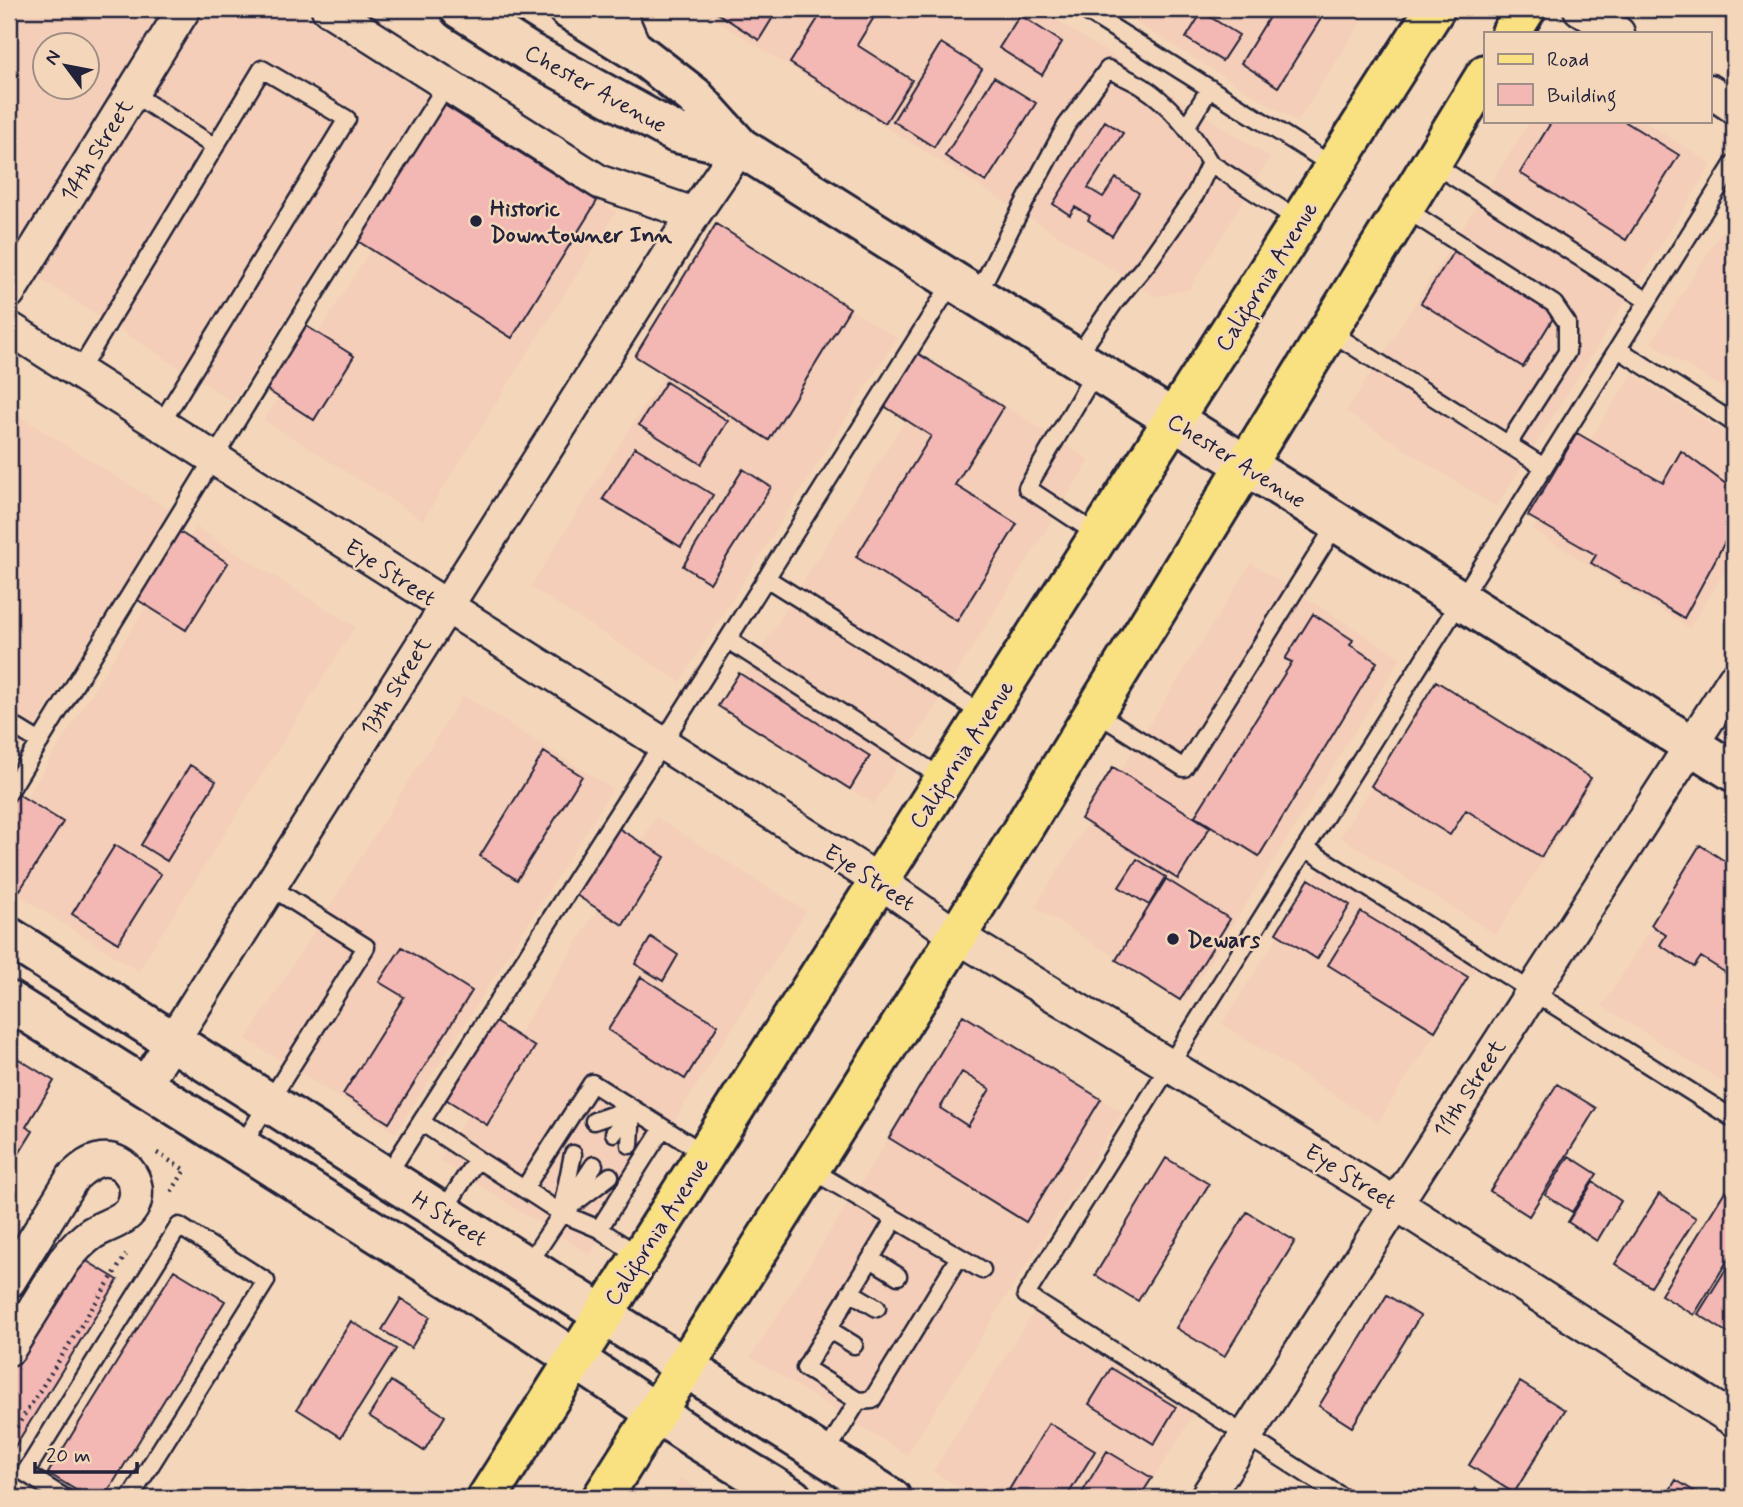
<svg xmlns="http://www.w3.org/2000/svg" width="1743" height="1507" viewBox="0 0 1743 1507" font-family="Mynerve,sans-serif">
<rect width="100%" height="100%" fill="#f4d7ba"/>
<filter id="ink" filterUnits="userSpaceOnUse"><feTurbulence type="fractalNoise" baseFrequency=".0143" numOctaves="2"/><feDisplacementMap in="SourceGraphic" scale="14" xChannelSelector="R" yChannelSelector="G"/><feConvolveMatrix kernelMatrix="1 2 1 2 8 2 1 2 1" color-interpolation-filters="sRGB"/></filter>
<g filter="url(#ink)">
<path fill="#f4ceb8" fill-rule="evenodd" d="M9,9H291L427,95L233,402L9,259ZM46,46H88V88H46Z
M698,9H1039L1270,157L1190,289L1156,297Z
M1114,9H1370L1297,122Z
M1699,9H1734V31Z
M457,112L616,212L423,520L264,420Z
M1530,121H1644L1712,164L1496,507L1346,412Z
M1734,211V395L1651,343Z
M746,244L897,338L680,682L530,587Z
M940,365L1090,460L874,804L723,709Z
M1632,374L1734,439V557L1689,628L1533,530Z
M11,411L170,510L9,767V415Z
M196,527L355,627L138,971L9,889V825Z
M1251,563L1401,658L1185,1001L1035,907Z
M1438,681L1594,780L1496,935L1340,837Z
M463,695L613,789L396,1133L246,1039Z
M656,817L806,911L590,1255L439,1160Z
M1702,847L1734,867V1089L1602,1006Z
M1320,869L1477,967L1378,1123L1222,1024Z
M967,1014L1123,1112L907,1455L751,1357Z
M1033,1313L1194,1415L1141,1498H976L933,1471Z
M681,1478L713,1498H668Z"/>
<path fill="#f3b8b3" stroke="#22223b" stroke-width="2" fill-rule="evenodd" d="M711,9H778L759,40Z
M824,9H879L857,45L912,80L885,123L790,63Z
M1274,9H1327L1278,87L1241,63Z
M1202,12L1239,35L1222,61L1186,38Z
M1020,15L1062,42L1042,75L999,48Z
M941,43L982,69L934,147L893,121Z
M994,77L1036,103L986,182L945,156Z
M441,103L597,201L512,338L356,240Z
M1105,121L1123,133L1088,188L1103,197L1116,178L1139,193L1112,236L1088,220L1090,216L1075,207L1070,215L1053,204Z
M1552,121H1624L1679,155L1626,240L1520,173Z
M716,224L850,308L769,440L635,356Z
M1454,251L1555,315L1523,367L1421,303Z
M300,322L354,356L314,420L261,386Z
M914,351L1003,407L955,485L1017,524L957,621L856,557L931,436L881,404Z
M666,382L728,421L701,464L639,425Z
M1577,433L1663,483L1681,451L1734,490V525L1684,618L1591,563L1596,555L1528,516Z
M635,447L713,495L681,547L603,499Z
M743,469L771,487L710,583L683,566Z
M175,529L228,563L186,630L133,597Z
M1313,614L1353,640L1350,645L1377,662L1259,856L1195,816L1292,662L1285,659Z
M739,673L870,756L850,789L718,706Z
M1436,681L1591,778L1541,857L1466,810L1450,835L1371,786Z
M544,752L582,776L517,880L480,856Z
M190,765L216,781L167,861L141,845Z
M1113,767L1210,827L1178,879L1081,819Z
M18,794L63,822L20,890L9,884V808Z
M615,826L665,857L623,925L573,893Z
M115,845L161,874L118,943L72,914Z
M1700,845L1734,867V978L1701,957L1694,967L1660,945L1666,935L1651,925Z
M1137,859L1166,877L1149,905L1119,887Z
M1166,879L1230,919L1180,1000L1116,960Z
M1309,879L1350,905L1317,959L1276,933Z
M1361,912L1468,977L1435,1031L1328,965Z
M651,937L678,955L663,981L635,964Z
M402,947L472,991L389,1123L343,1094L404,997L379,982Z
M641,977L718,1025L685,1079L608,1030Z
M963,1015L1101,1099L1026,1222L889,1138ZM962,1072L990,1089L968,1126L940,1108Z
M492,1020L535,1047L487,1125L444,1098Z
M9,1053L54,1081L26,1127L33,1131L9,1170Z
M1557,1084L1596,1108L1529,1216L1490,1191Z
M1569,1156L1597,1174L1572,1212L1545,1195Z
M1166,1158L1209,1184L1138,1301L1095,1275Z
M1593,1182L1621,1201L1597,1241L1568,1222Z
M1725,1191L1734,1197V1250L1694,1315L1661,1295Z
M1659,1194L1696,1218L1651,1287L1615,1264Z
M1247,1212L1295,1241L1224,1357L1176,1328Z
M67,1249L118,1280L9,1456V1342Z
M1734,1256V1337L1698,1314Z
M174,1270L225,1301L104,1498H89L48,1473Z
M1387,1295L1420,1316L1352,1427L1319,1406Z
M401,1299L430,1317L411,1348L382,1330Z
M351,1321L396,1349L341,1437L297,1409Z
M1111,1368L1176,1407L1154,1444L1089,1404Z
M391,1381L445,1416L424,1451L369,1416Z
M1520,1382L1565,1410L1514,1493L1469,1465Z
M1049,1423L1095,1451L1066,1498H1011L1006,1495Z
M1107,1451L1152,1478L1139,1498H1079Z
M1676,1480L1705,1498H1665Z
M1476,1488L1493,1498H1469Z"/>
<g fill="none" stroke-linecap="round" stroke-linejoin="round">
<defs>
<path id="service" d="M1083,9L1335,167
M132,93L215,147
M1186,127L1210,88
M1210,163L1300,221
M1432,163L1648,301
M1404,208L1554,304L1567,323V352L1508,444
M977,296L1011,228L1066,126L1108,69C1119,75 1132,80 1143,87C1171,105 1193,134 1210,163L1195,195L1148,262L1114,303L1076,358
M1329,331L1544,467
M1618,349L1734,423
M1096,371L1027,488L1100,536
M78,373L262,69L347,119L160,425
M766,578L985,715
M728,640L944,779
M1095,712L1184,768L1337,523
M9,723L40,742
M9,792L314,295L447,84
M1305,848L1734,1119
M594,1121L632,1108
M421,1122L477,1159
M614,1133L630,1110
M630,1145L632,1108
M241,1147L366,947L269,886
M810,1169L982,1270
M386,1177L662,744L953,281
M524,1189L561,1213L599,1229L639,1256
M563,1203L573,1154
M572,1205L610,1176
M442,1213L477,1159L524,1189L592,1083L705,1154
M894,1220L805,1368L858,1401L872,1400L959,1257
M599,1229L663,1128
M871,1259L898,1276
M526,1267L594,1165
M850,1292L877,1308
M828,1329L854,1345
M824,1456L858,1401
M65,1498L25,1473L179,1226L266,1281L130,1498
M1344,1498L1026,1295L1734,163"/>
<path id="minor" d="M328,9L600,182L694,214
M618,9L636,51
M1580,9L1618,33
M1710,91L1734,107
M9,292L184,9
M9,328L879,881L957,936L1395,1203L1734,1420
M144,1086L694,214L740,147
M9,1281L73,1177C81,1170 89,1162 101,1160C127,1157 144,1186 132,1208C124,1222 104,1225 91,1234C81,1241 72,1251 64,1261L9,1349
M1206,1498L1734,679"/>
<path id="tertiary" d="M9,937L891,1498
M9,1001L525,1326L696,1439L792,1498"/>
<path id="secondary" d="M460,9L530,53L676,133L740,147
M568,9L636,51L694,96L740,147L1734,772"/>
<path id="primary" d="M1511,33L1526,9
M487,1498C799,1000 1121,506 1435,9
M602,1498L957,936L1486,74"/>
</defs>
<use href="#service" stroke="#22223b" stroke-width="21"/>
<use href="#minor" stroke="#22223b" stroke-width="37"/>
<use href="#tertiary" stroke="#22223b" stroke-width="44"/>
<use href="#secondary" stroke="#22223b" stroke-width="44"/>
<use href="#primary" stroke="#22223b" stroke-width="44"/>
<path stroke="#22223b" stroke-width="4.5" stroke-dasharray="2 5" stroke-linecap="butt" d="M157,1153L185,1170L170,1194
M9,1439L126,1255"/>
<use href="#service" stroke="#f4d7ba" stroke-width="16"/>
<use href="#minor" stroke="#f4d7ba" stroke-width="32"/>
<use href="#tertiary" stroke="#f4d7ba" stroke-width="38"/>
<use href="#secondary" stroke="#f4d7ba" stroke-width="38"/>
<use href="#primary" stroke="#f9e181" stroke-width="38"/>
</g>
</g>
<g fill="#22223b" stroke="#f4d7ba" stroke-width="2.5">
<circle cx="476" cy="221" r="7"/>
<circle cx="1173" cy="939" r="7"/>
</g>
<g text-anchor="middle" stroke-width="5" stroke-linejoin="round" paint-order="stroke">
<g font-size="23" fill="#22223b" stroke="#f4d7ba">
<text transform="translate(596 88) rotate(29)" y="8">Chester Avenue</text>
<text transform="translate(96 150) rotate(-58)" y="8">14th Street</text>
<text transform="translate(1266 276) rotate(-58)" y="8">California Avenue</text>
<text transform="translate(1237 460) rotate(32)" y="8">Chester Avenue</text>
<text transform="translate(391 572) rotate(33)" y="8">Eye Street</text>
<text transform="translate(395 686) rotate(-58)" y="8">13th Street</text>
<text transform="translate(961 754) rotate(-57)" y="8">California Avenue</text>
<text transform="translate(870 877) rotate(33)" y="8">Eye Street</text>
<text transform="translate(1469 1088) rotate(-57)" y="8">11th Street</text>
<text transform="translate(1351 1176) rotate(32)" y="8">Eye Street</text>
<text transform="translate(450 1218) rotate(32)" y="8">H Street</text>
<text transform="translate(656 1231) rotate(-57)" y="8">California Avenue</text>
</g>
<g font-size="23" font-weight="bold" fill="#22223b" stroke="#f4d7ba" text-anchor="start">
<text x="490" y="216">Historic<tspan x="490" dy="26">Downtowner Inn</tspan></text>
<text x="1187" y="947">Dewars</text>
</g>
</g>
<rect width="1743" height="1507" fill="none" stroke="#f4d7ba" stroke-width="35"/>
<rect x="18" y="18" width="1708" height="1472" fill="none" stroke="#22223b" stroke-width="2.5" filter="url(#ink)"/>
<rect x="1484" y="32" width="228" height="91" fill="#f4d7ba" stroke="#a08f87" stroke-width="2"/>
<rect x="1498" y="54" width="35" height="10" fill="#f9e181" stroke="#a08f87" stroke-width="2"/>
<text x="1547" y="66" font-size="21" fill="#22223b">Road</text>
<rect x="1498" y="84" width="35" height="21" fill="#f3b8b3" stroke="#a08f87" stroke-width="2"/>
<text x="1547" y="102" font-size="21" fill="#22223b">Building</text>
<g transform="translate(66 66) rotate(302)"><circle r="33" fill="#f4d7ba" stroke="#a08f87" stroke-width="2"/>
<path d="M0-5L12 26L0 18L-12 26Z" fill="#22223b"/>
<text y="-10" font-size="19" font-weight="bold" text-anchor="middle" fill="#22223b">N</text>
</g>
<path d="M35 1462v10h102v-10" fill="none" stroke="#22223b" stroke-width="3.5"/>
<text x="46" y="1462" font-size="21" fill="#22223b" stroke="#f4d7ba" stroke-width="5" paint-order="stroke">20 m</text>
</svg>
